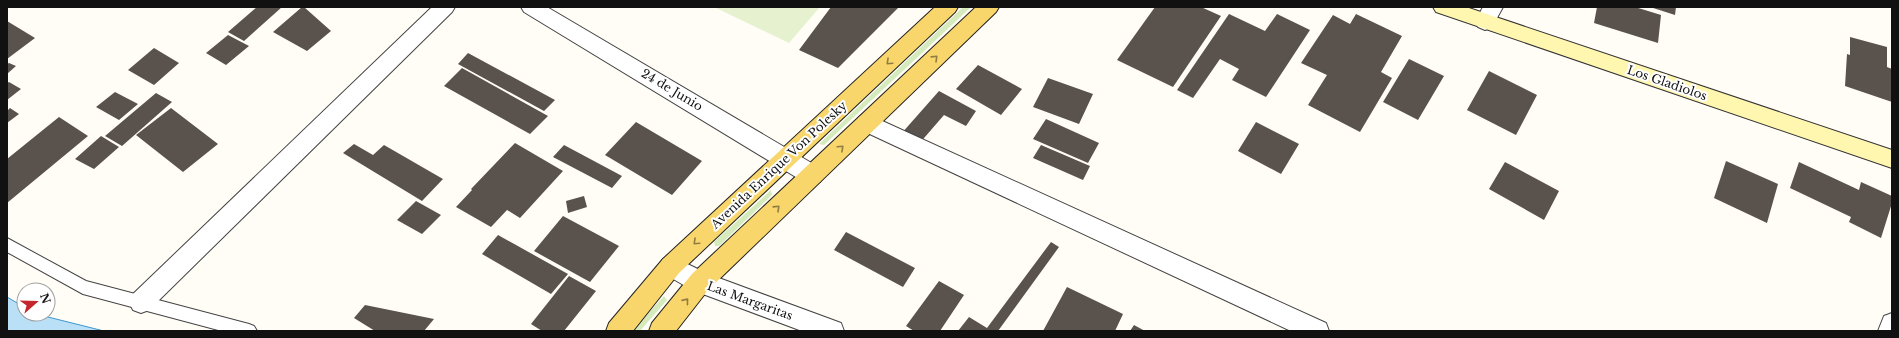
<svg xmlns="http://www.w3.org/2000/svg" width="1899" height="338" viewBox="0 0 1899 338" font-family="'Libre Baskerville',serif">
<rect width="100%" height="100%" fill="#fffdf5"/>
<path fill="#d5ebbd" d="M963,7H971L824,145L819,144Z
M771,190L772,195L719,246H715L714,242Z
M664,296L667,300L640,331H632Z"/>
<path fill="#e6f2cf" d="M714,7H820L789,43Z"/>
<path fill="#b9e0f7" stroke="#3f96cf" d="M7,297L24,307V314H36L104,331H7Z"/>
<path fill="#5a524d" d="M257,7H282L244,41L228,32Z
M302,7H304L331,31L307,51L273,32Z
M831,7H899L838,68L799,50Z
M1155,7H1201L1221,16L1173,87L1117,60Z
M1597,7H1635L1661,15L1658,43L1594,23Z
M1650,7H1676L1675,15Z
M1229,14L1265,31L1277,14L1310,30L1266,97L1232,80L1239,69L1220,59L1193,98L1177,90Z
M1356,14L1402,36L1381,72L1392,78L1360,132L1308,105L1327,75L1301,63L1333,15L1350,24Z
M7,21L35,38L7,59Z
M228,35L249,46L226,65L206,53Z
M1850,37L1887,47V67L1892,69V102L1845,86L1847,54L1850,55Z
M154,48L179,63L154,85L128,70Z
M468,53L555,100L544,111L458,64Z
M1409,59L1444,76L1418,120L1383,102Z
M9,63L16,66L7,74V64Z
M978,65L1022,89L1001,115L956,89Z
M462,68L548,116L530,134L444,86Z
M1489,71L1537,95L1516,135L1467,110Z
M1048,78L1093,94L1079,124L1033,107Z
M9,82L21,89L7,100V83Z
M939,91L976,111L966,126L944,115L918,145L901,134Z
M115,92L138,104L119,120L96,107Z
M156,93L172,102L122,146L105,136Z
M10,108L19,114L7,123V111Z
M171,108L218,144L183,172L136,135Z
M59,117L88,136L7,203V159Z
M1046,119L1099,143L1088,163L1033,139Z
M636,122L702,161L672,195L605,155Z
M1256,122L1299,144L1281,174L1238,151Z
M101,136L119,147L94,169L75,159Z
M515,143L563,171L520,218L507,210L491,227L456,207L472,190L471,189Z
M354,144L373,155L384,145L443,179L422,201L343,153Z
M564,145L622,176L612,188L553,157Z
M1041,145L1090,166L1083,180L1033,158Z
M1726,161L1778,184L1767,223L1714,198Z
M1505,162L1559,191L1544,220L1489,189Z
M1799,162L1859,190L1861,182L1892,196V203L1881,238L1849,222L1851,217L1790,188Z
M584,196L587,207L568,213L566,201Z
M416,201L441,215L422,234L397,220Z
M563,216L619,246L590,282L534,251Z
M846,232L915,268L903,287L834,250Z
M498,235L568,274L551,294L482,254Z
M1051,242L1059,247L998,331H958L969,317L987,328Z
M569,276L596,291L564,331H542L531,324Z
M939,281L964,295L940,331H914L906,326Z
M1067,287L1123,314L1115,331H1043Z
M365,305L434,319L424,331H375L354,318Z
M1134,325L1145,331H1130Z"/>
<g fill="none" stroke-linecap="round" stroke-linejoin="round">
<defs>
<path id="lane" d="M7,238L86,281L249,324L254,326L257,331H222L83,294L7,252Z"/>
<path id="street" d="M432,7H455L452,12L149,310L141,313L133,310L129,302L133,294Z
M521,7H547L820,168L823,175L820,182L812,184L804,182L524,12Z
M1483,7H1503L1492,27L1485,30L1478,27L1475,22Z
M867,114L1326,323L1329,331H1291L859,129L856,123L859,117Z
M671,256L708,274L841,323L844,331H802L692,290L663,273L659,266L663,259Z
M1892,313V331H1878L1884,316Z"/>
<path id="secondary" d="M1433,7H1466L1892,150V168L1436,12Z"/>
<path id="primary" d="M935,7H958L955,12L679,273L633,331H606L609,323L663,259Z
M976,7H999L996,12L708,290L676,331H649L652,323L692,274Z"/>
</defs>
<use href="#lane" stroke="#444" stroke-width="2"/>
<use href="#street" stroke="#444" stroke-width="2"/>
<use href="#secondary" stroke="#333" stroke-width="2"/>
<use href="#primary" stroke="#222" stroke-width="2"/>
<use href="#lane" fill="#fff" fill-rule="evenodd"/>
<use href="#street" fill="#fff" fill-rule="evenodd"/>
<use href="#secondary" fill="#fff6b0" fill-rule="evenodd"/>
<use href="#primary" fill="#f9d66b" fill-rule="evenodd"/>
</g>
<defs><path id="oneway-chevron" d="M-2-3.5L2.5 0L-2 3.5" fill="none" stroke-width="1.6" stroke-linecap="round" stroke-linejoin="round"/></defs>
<g stroke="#917d42">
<use href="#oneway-chevron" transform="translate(935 58) rotate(-44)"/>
<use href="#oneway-chevron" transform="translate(889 62) rotate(137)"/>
<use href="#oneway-chevron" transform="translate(841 148) rotate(-43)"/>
<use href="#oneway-chevron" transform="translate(777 208) rotate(-44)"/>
<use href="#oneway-chevron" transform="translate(696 242) rotate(137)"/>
<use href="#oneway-chevron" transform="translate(686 301) rotate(-51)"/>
</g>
<g text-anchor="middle" stroke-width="4" stroke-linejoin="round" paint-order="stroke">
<g font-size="12" fill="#111" stroke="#fff">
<text transform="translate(1667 83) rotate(19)" y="4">Los Gladiolos</text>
<text transform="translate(672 90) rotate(31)" y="4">24 de Junio</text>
<text transform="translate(779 165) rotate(-43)" y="4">Avenida Enrique Von Polesky</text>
<text transform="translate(750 301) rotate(20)" y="4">Las Margaritas</text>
</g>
</g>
<rect width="1899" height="338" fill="none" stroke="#111111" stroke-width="16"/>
<g transform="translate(36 302) rotate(70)"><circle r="19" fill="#ffffff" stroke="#a0a0a0"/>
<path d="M0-3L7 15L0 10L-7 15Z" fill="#c4262e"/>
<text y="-6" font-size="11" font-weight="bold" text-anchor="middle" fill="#111111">N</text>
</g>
</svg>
